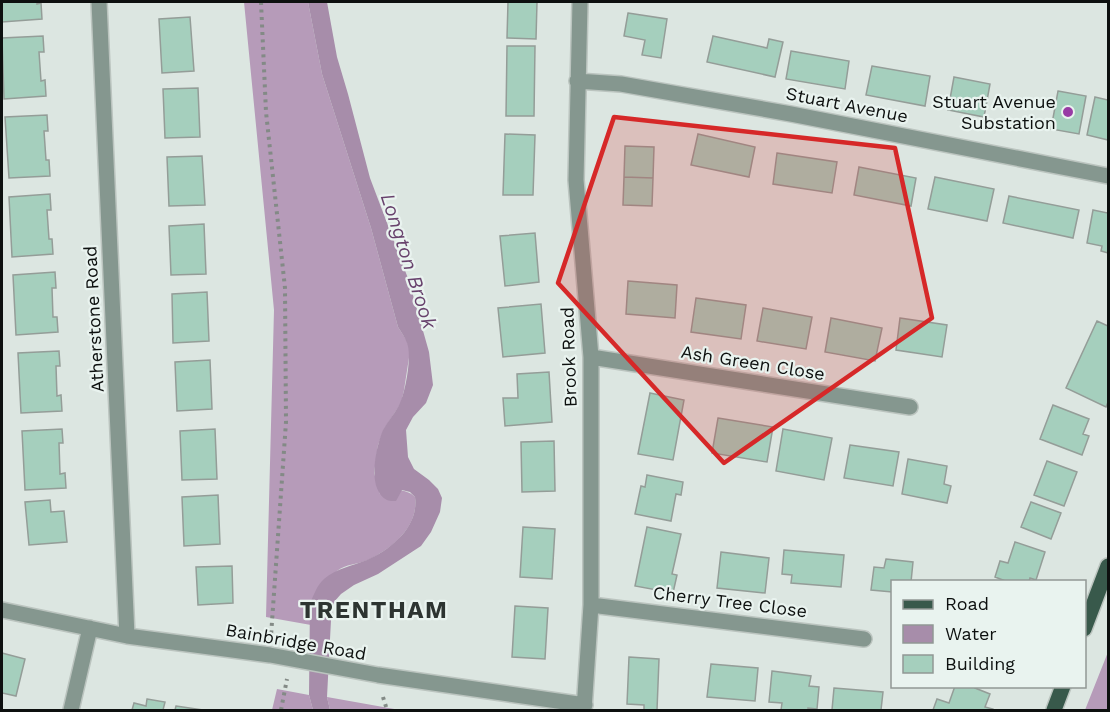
<svg xmlns="http://www.w3.org/2000/svg" width="1110" height="712" viewBox="0 0 1110 712" font-family="'Work Sans',sans-serif">
<rect width="100%" height="100%" fill="#dce6e1"/>
<path fill="#b69bb9" d="M244,2H308L322,74L371,228L398,327L407,341L410,351L404,390L401,403L384,429L378,445L374,473L380,494C393,491 404,487 415,497C419,526 393,548 368,560C359,564 345,564 337,571C327,579 319,593 310,603L311,625L266,617L274,310Z
M1108,652V710H1085Z
M277,689L309,695L313,710H272Z
M327,697L400,710H330Z"/>
<path fill="#a78daa" d="M308,2H327L337,57L348,94L370,178L409,281L429,352L433,385L426,403L413,417L406,430L408,457L414,469L429,480L438,489L442,498L440,512L431,532L421,546L378,574L354,585L341,594L334,602L331,620L327,697L330,710H313L309,695L310,603C314,595 317,585 324,579C337,568 352,566 367,560C392,549 419,526 415,497L410,492L402,490L396,501C394,501 388,501 387,500C366,489 376,447 383,430C388,421 396,412 400,403C406,390 412,355 407,343C405,337 401,332 398,327L371,228L322,74Z"/>
<path fill="#a5cfbd" stroke="#949d98" stroke-width="1.5" d="M2,2H37V4L41,3L42,19L2,22Z
M508,2H537L536,39L507,38Z
M628,13L667,19L661,58L642,55L645,40L624,36Z
M190,17L194,71L162,73L159,19Z
M43,36L44,52H39L41,81L45,80L46,96L4,99L2,38Z
M713,36L767,48L769,39L783,42L775,77L707,62Z
M507,46H535L534,116H506Z
M791,51L849,61L845,89L786,79Z
M872,66L930,76L925,106L866,95Z
M954,77L990,84L984,117L948,110Z
M198,88L200,137L165,138L163,89Z
M1058,91L1086,96L1079,134L1051,129Z
M1095,97L1108,100V140L1087,135Z
M47,115L48,131H44L46,160H49L50,176L9,178L5,117Z
M505,134L535,135L533,195H503Z
M698,134L755,147L749,177L691,165Z
M625,146L654,147L653,178L624,177Z
M777,153L837,162L832,193L773,184Z
M202,156L205,205L169,206L167,157Z
M859,167L916,178L911,206L854,195Z
M624,177L653,178L652,206L623,205Z
M935,177L994,189L987,221L928,209Z
M50,194L51,210H47L49,239H52L53,254L12,257L9,197Z
M1009,196L1079,210L1073,238L1003,223Z
M1093,210L1108,213V253L1101,251L1102,246L1087,243Z
M204,224L206,274L171,275L169,226Z
M535,233L539,282L505,286L500,236Z
M55,272L56,288H52L53,317H57L58,332L16,335L13,275Z
M628,281L677,285L675,318L626,314Z
M207,292L209,341L173,343L172,294Z
M696,298L746,305L741,339L691,332Z
M541,304L545,353L503,357L498,308Z
M763,308L812,317L806,349L757,341Z
M831,318L882,328L875,361L825,352Z
M900,318L947,325L942,357L896,350Z
M1097,321L1108,326V402L1106,407L1066,388Z
M59,351L60,366H56L57,396L61,395L62,411L21,413L18,353Z
M210,360L212,409L177,411L175,362Z
M549,372L552,422L505,426L503,398H518L517,374Z
M650,393L684,400L673,460L638,454Z
M1053,405L1089,419L1083,434L1089,436L1082,455L1040,439Z
M718,418L773,427L767,462L712,453Z
M62,429L63,443H59L60,474L65,473L66,488L25,490L22,431Z
M215,429L217,479L182,480L180,431Z
M783,429L832,438L824,480L776,471Z
M554,441L555,491L522,492L521,442Z
M850,445L899,452L893,486L844,478Z
M908,459L947,466L944,484L951,486L947,503L902,494Z
M1047,461L1077,472L1064,506L1034,495Z
M647,475L683,482L681,495L676,494L671,521L635,514L641,486L645,487Z
M218,495L220,544L184,546L182,497Z
M50,500L51,512L64,511L67,542L29,545L25,502Z
M1031,502L1061,513L1051,539L1021,527Z
M523,527L555,529L552,579L520,577Z
M647,527L681,534L672,574L677,575L673,593L635,586Z
M1015,542L1045,552L1036,580L1030,578L1029,582H1008L995,577L1000,561L1008,563Z
M784,550L844,555L841,587L791,583L792,575L782,574Z
M721,552L769,558L765,593L717,588Z
M886,559L913,562L911,582H892V592L871,590L874,567L884,568Z
M232,566L233,603L198,605L196,567Z
M515,606L548,608L545,659L512,657Z
M2,653L25,659L16,696L2,693Z
M629,657L659,659L657,710H644V705L627,704Z
M711,664L758,668L755,701L707,697Z
M772,671L811,676L809,686L819,687L817,709L808,708V710H781L782,703L769,702Z
M955,686H976L975,688L990,694L985,707L993,709V710H933L937,699L949,703Z
M834,688L883,692L881,710H832Z
M147,699L165,702L163,710H132L134,703L146,706Z
M176,706L203,710H175Z"/>
<g fill="none" stroke-linecap="round" stroke-linejoin="round">
<defs>
<path id="minor" d="M99,2L127,636
M580,2L576,180L591,357V605L584,710
M577,81L621,84L791,114L1108,176
M591,357L910,407
M591,605L864,639
M2,610L127,636L270,655L378,675L585,705
M71,710L90,628"/>
<path id="primary" d="M1084,629L1108,566
M1054,710L1063,686"/>
</defs>
<use href="#minor" stroke="#bbc4bf" stroke-width="18"/>
<use href="#primary" stroke="#bbc4bf" stroke-width="18"/>
<path stroke="#838a86" stroke-width="4" stroke-dasharray="3 4.5" stroke-linecap="butt" d="M261,2L266,112L285,288L286,422L271,636
M383,697L387,710
M281,710L287,679"/>
<use href="#minor" stroke="#85978f" stroke-width="15"/>
<use href="#primary" stroke="#38594b" stroke-width="15"/>
</g>
<path fill="#d62828" fill-opacity="0.2" stroke="#d62828" stroke-width="4.5" stroke-linejoin="round" d="M614,117L895,148L932,318L724,463L558,283Z"/>
<circle fill="#983ba5" stroke="#e9f3ef" stroke-width="2" cx="1068" cy="112" r="6"/>
<g text-anchor="middle" stroke-width="4.5" stroke-linejoin="round" paint-order="stroke">
<g font-size="18" fill="#0d100f" stroke="#e9f3ef" text-anchor="end">
<text x="1056" y="108">Stuart Avenue<tspan x="1056" dy="21">Substation</tspan></text>
</g>
<g font-size="18" fill="#0d100f" stroke="#e9f3ef">
<text transform="translate(847 105) rotate(11)" y="6">Stuart Avenue</text>
<text transform="translate(94 319) rotate(-93)" y="6">Atherstone Road</text>
<text transform="translate(569 357) rotate(-92)" y="6">Brook Road</text>
<text transform="translate(753 363) rotate(9)" y="6">Ash Green Close</text>
<text transform="translate(730 602) rotate(7)" y="6">Cherry Tree Close</text>
<text transform="translate(296 642) rotate(10)" y="6">Bainbridge Road</text>
</g>
<g font-size="20" font-style="italic" fill="#68426d" stroke="#e9f3ef">
<text transform="translate(409 261) rotate(72)" y="7">Longton Brook</text>
</g>
<g font-size="24" font-weight="bold" letter-spacing="1.5" fill="#2d3431" stroke="#e9f3ef">
<text x="374" y="618">TRENTHAM</text>
</g>
</g>
<rect width="1110" height="712" fill="none" stroke="#0d100f" stroke-width="6"/>
<rect x="891" y="580" width="195" height="108" fill="#e9f3ef" stroke="#919895" stroke-width="1.5"/>
<rect x="903" y="600" width="30" height="9" fill="#38594b" stroke="#919895" stroke-width="1.5"/>
<text x="945" y="610" font-size="18" fill="#0d100f">Road</text>
<rect x="903" y="625" width="30" height="18" fill="#a78daa" stroke="#919895" stroke-width="1.5"/>
<text x="945" y="640" font-size="18" fill="#0d100f">Water</text>
<rect x="903" y="655" width="30" height="18" fill="#a5cfbd" stroke="#919895" stroke-width="1.5"/>
<text x="945" y="670" font-size="18" fill="#0d100f">Building</text>
</svg>
